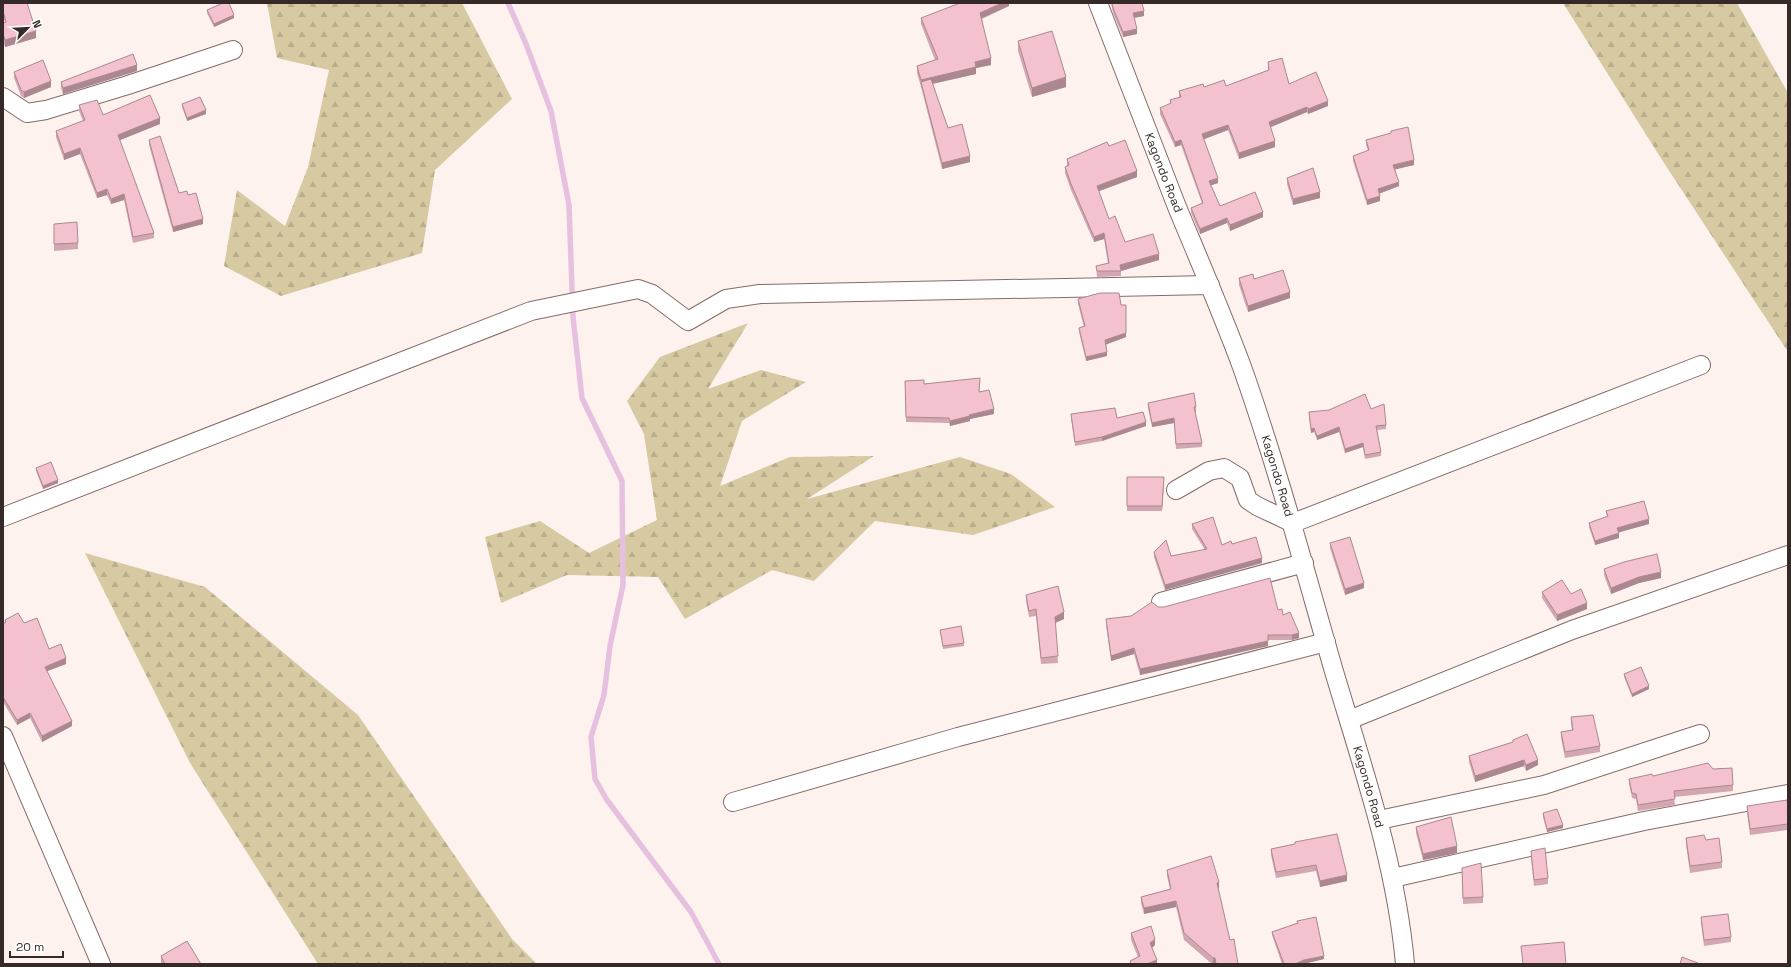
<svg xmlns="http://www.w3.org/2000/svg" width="1791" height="967" viewBox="0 0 1791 967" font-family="'Space Grotesk',sans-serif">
<defs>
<pattern id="forest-firs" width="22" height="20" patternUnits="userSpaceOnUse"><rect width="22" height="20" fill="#d7c9a2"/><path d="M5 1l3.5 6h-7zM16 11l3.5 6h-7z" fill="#b9ad8c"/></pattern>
</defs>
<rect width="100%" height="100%" fill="#fef2ef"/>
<path fill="url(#forest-firs)" d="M267,3H462L512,99L435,170L422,253L281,296L224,266L237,190L285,226L308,167L329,70L277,58Z
M1563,3H1737L1788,93V352L1664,163Z
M748,323L708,389L761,370L806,382L742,421L720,486L790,457L874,456L807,499L960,457L1011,474L1055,507L973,535L875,521L814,581L772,570L685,619L658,577L567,575L501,603L485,537L540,521L589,553L657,520L644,434L627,401L660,357Z
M85,553L205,587L358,715L512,939L537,964H318L190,763Z"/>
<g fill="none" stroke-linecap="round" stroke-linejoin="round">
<path stroke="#e6c0df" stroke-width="5.5" d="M508,3L526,44L551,111L569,205L573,317L582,398L622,481L623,585L610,646L604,695L591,737L595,779L607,800L691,912L719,964"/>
<defs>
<g id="street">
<path id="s1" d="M1098,3C1125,71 1150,139 1177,207C1199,260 1222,313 1242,367C1277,466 1304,567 1333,668C1362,766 1396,862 1405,964"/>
<path d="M3,97L27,113L46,110L128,85L233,50"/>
<path d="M1176,490L1209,471L1224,468L1240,478L1248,500L1257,506L1293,523L1701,365"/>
<path d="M3,517L531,311L638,289L652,294L688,321L726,299L760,294L1210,285"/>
<path d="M1161,602L1304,563"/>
<path d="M1349,720L1572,630L1788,555"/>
<path d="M3,736L101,964"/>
<path d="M733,802L958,737L1326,642"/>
<path d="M1379,820L1544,785L1700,734"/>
<path d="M1393,878L1644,821L1788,794"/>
</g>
</defs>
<use href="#street" stroke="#856b66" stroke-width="20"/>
<use href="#street" stroke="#fff" stroke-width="18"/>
</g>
<path fill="#d2a7b1" d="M3,3L36,38L5,47L3,40V23L5,22L3,17Z
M1009,3V6L982,19L991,65L976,68V74L933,84L948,128L970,162L942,169L921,87L917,73V66L935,60L921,24V18Z
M1111,3H1142L1144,16L1134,18L1137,34L1123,37L1113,13Z
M207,10L234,18L214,27L207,13Z
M1018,41L1066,87L1032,97L1018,51Z
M1268,62L1289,84L1328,106L1308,114L1307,112L1270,127L1275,147L1239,159L1228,130L1204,139L1218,183L1211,185L1220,206L1263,217L1230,231L1227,223L1200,234L1191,213V208L1202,203L1181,145L1175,147L1160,114V108L1170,104V100L1179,97V91L1204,87L1226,86L1268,70Z
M137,71L63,94L61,88V82Z
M14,72L51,87L24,98L21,96L14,78Z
M182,104L206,114L187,121L182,107Z
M79,105L103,115L160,124L119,140L154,233V238L133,243L124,200L111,204L107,195L97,198L80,154L64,160L56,137V131L83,121L79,111Z
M1391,131L1414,165L1395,169L1399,186L1379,194L1380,201L1367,205L1353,161V156L1368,151L1366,145V140L1391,133Z
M149,140L179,193L188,195L203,224L173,232L149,145Z
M1109,146L1137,177L1098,191L1109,219L1125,242L1159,260L1121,271V276L1097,277L1096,266L1108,264L1104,239L1094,242L1071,190L1065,173V167L1067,166V159Z
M1287,178L1320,198L1293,205L1287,184Z
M54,224L78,243V249L54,251Z
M1239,278L1254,279L1290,298L1248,312L1239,285Z
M1078,299L1126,337L1106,344L1107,356L1086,361L1079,332V328L1084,327L1078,304Z
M905,381L924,384L980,382L979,392L994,414L970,419V421L950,426L949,423L906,422Z
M1148,403L1196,407V412H1195L1202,443V447L1176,449L1174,423L1152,427L1148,408Z
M1371,409L1386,425V429L1377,430L1381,452V456L1365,459L1363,447L1345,453L1339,432L1317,440L1314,432L1311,433L1309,416V412Z
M1071,414L1117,418L1146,426L1102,441L1075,446L1071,418Z
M36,468L58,483L43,489L36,471Z
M1127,477L1164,482L1162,511H1127Z
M1606,511L1649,524L1619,532V538L1595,545L1589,527V523L1607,517Z
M1192,524L1222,545L1232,544L1262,563L1165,590L1154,557V552L1171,556L1205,550L1192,529Z
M1330,543L1364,588L1345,595L1330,548Z
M1604,569L1661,578L1639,583L1611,594L1604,575Z
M1542,592L1571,594L1587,609L1557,621L1542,598Z
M1026,595L1064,619L1055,623L1058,663L1041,664L1036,616L1029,617L1026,601Z
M1158,607L1278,610L1299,638L1292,640H1268V646L1140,675L1134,654L1111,661L1106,625V619L1131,616Z
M5,620L24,623L49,649L66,664L47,671L72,726L42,742L30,718L17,725L3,702V624L5,623Z
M940,630L964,643V646L943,649Z
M1624,674L1649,689L1632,697L1624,677Z
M1571,717L1600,746V752L1565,758L1561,738V732L1572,730L1571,723Z
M1513,740L1538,765L1526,771L1524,766L1475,782L1469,762V756L1513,742Z
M1713,769L1733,785V791L1674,797L1675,805L1638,811L1636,799L1632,798L1629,784V779Z
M1788,805V830L1750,835L1747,812V806Z
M1543,813L1563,828L1547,832L1543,817Z
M1416,827L1457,853L1423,860L1416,833Z
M1686,838L1706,840L1722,862V868L1690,873L1686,844Z
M1295,842L1347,881L1320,887L1316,871L1276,878L1271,855V849L1295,844Z
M1531,851L1548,878V884L1534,886L1531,857Z
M1167,870L1219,888L1218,889L1230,940L1238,964H1212L1184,940L1176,907L1144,914L1141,903V897L1170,889L1167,876Z
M1462,873L1483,897V903L1463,904Z
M1701,917L1731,937V942L1704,946L1701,922Z
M1297,921L1324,959L1303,964H1282L1272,935V932L1297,923Z
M1131,933L1155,945L1152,948L1157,964H1130V961L1138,957L1131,940Z
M161,956L201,964H161Z"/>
<path fill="#ab8890" d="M1002,3H1009V6L980,19V13Z
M1144,11V16L1133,18V13Z
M234,15V18L214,27V24Z
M1137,29V34L1123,37V32Z
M36,31V38L5,47V40Z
M991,58V65L976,68V74L922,86L921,82V87V80L975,62Z
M137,65V71L63,94V88Z
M1066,77V87L1032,97V88Z
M51,81V87L24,98V92Z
M1328,101V106L1308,114V109Z
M1307,107V112L1269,128V122Z
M206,110V114L187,121V118Z
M160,118V124L118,141V135Z
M1228,125V130L1202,140V134Z
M1181,140V145L1175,147V142Z
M1275,141V147L1239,159V153Z
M80,148V154L64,160V154Z
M970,156V162L942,169V163Z
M1414,160V165L1393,170V165Z
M1137,171V177L1097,192V186Z
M1218,178V183L1209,186V181Z
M1399,182V186L1378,194V189Z
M107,189V195L97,198V193Z
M1320,192V198L1293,205V199Z
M124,194V200L111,204V199Z
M1380,196V201L1367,205V200Z
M1263,212V217L1230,231V225Z
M1227,218V223L1200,234V229Z
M203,219V224L173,232V227Z
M1104,233V239L1094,242V237Z
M1159,254V260L1121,271L1120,265Z
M1290,292V298L1248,312V306Z
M1126,333V337L1105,345V340Z
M1107,352V356L1086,361V357Z
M994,409V414L970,419V421L950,426V421L969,415Z
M1174,418V423L1152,427V423Z
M1146,422V426L1102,441V437Z
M1339,427V432L1317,440V436Z
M1314,428V432L1311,433V429Z
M1363,443V447L1345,453V449Z
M1164,477V482L1162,511V506Z
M58,480V483L43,489V486Z
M1649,519V524L1617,533V528Z
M1619,533V538L1595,545V541Z
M1262,558V563L1165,590V585Z
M1661,572V578L1639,583L1611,594V588L1639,577Z
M1364,583V588L1345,595V589Z
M1587,603V609L1557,621V615Z
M1064,612V619L1055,623V617Z
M1299,633V638L1292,640V635Z
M1268,635V646L1140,675V669Z
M1134,648V654L1111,661V656Z
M66,658V664L45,672V667Z
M1649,686V689L1632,697V694Z
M30,713V718L17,725V720Z
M72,721V726L42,742V736Z
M1524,760V766L1475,782V776Z
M1538,760V765L1526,771V765Z
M1563,825V828L1547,832V829Z
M1457,846V853L1423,860V854Z
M1347,875V881L1320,887V881Z
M1219,882V888L1217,889V883Z
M1176,901V907L1144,914V908Z
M1155,939V945L1150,949V943Z
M1324,956V959L1303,964H1295L1304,960Z
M1213,958H1215V964H1213Z
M1157,960V964H1149V963Z"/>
<path fill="#f4c2ce" stroke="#ab8890" d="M3,3H27L36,31L5,40L3,34V23L6,22L3,11Z
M223,3H229L234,15L214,24L207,10Z
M960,3H1002L980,13L991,58L975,62L976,67L921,80L917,66L938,59L921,18Z
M1112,3H1142L1144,11L1133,13L1137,29L1123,32L1113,8Z
M1052,31L1066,77L1032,88L1018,41Z
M133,54L137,65L63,88L61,82Z
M1282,58L1289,84L1316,72L1328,101L1308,109L1307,107L1269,122L1275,141L1239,153L1228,125L1202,134L1218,178L1209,181L1220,206L1255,192L1263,212L1230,225L1227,218L1200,229L1191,208L1203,203L1181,140L1175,142L1160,108L1171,103L1170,100L1181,97L1179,91L1203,84L1204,87L1224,80L1226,86L1269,70L1268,62Z
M43,60L51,81L24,92L21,90L14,72Z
M931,79L948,128L962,124L970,156L942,163L921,82Z
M150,95L160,118L118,135L154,233L133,237L124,194L111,199L107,189L97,193L80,148L64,154L56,131L85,120L79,105L97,100L103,115Z
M200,97L206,110L187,118L182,104Z
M1408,127L1414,160L1393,165L1399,182L1378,189L1380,196L1367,200L1353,156L1369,150L1366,140L1391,133V131Z
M160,136L179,193L187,191L188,195L196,193L203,219L173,227L149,140Z
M1125,140L1137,171L1097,186L1109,219L1115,216L1125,242L1153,234L1159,254L1120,265L1121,271H1097L1096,266L1109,263L1104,233L1094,237L1071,184L1065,167L1069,165L1067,159L1107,142L1109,146Z
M1313,168L1320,192L1293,199L1287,178Z
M77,222L78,243L54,244V224Z
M1283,270L1290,292L1248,306L1239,278L1253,274L1254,279Z
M1100,293H1119L1121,305H1126V333L1105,340L1107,352L1086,357L1079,328L1085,326L1078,299Z
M980,378L979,392L989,390L994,409L969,415L970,416L950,421L949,418L906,417L905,381L924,380V384Z
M1194,393L1196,407H1194L1202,443L1176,444L1174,418L1152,423L1148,403Z
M1365,394L1371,409L1384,404L1386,425L1376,426L1381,452L1365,455L1363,443L1345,449L1339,427L1317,436L1314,428L1311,429L1309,412L1329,410Z
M1115,408L1117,418L1143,412L1146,422L1102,437L1075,442L1071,414Z
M51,462L58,480L43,486L36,468Z
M1127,477H1164L1162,506H1127Z
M1644,501L1649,519L1617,528L1619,533L1595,541L1589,523L1608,516L1606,511Z
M1213,517L1222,545L1231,541L1232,544L1256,537L1262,558L1165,585L1154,552L1166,540L1171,556L1207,549L1192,524Z
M1350,537L1364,583L1345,589L1330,543Z
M1657,554L1661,572L1639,577L1611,588L1604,569L1624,562Z
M1270,578L1278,610L1282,609L1283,615L1290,612L1299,633L1292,635H1268V641L1140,669L1134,648L1111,656L1106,619L1131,616L1152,602L1158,607H1164Z
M1562,580L1571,594L1581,589L1587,603L1557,615L1542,592Z
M1058,586L1064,612L1055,617L1058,656L1041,658L1036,609L1029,611L1026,595Z
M18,613L24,623L37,618L49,649L61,644L66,658L45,667L72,721L42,736L30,713L17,720L3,697V624L6,622L5,620Z
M961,626L964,643L943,646L940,630Z
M1641,667L1649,686L1632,694L1624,674Z
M1593,715L1600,746L1565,752L1561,732L1573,730L1571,717Z
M1527,734L1538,760L1526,765L1524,760L1475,776L1469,756L1513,742V740Z
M1708,763L1713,769L1732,768L1733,785L1674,791L1675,799L1638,805L1636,794L1632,793L1629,779L1652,774L1653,776Z
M1787,800L1788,805V824L1750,829L1747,806Z
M1557,809L1563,825L1547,829L1543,813Z
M1451,817L1457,846L1423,854L1416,827Z
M1337,834L1347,875L1320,881L1316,865L1276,872L1271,849L1295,844V842Z
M1704,835L1706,840L1719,838L1722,862L1690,866L1686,838Z
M1545,848L1548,878L1534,880L1531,851Z
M1211,856L1219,882L1217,883L1230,940L1234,939L1238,964H1216L1215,958H1213L1184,933L1176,901L1144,908L1141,897L1171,889L1167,870Z
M1481,863L1483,897L1463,898L1462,868Z
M1728,914L1731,937L1704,940L1701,917Z
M1316,917L1324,956L1304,960L1295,964H1284L1272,932L1298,923L1297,921Z
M1151,926L1155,939L1150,943L1157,960L1149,963V964H1131L1130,961L1140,956L1131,933Z
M187,941L201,964H165L161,956Z
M1564,942L1566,964H1523L1521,946Z
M1682,957L1698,963V964H1680Z"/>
<g text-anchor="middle" stroke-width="4" stroke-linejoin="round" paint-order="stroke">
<g font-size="12" fill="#352a28" stroke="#fff">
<text dy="4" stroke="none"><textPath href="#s1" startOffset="182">Kagondo Road</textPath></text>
<text dy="4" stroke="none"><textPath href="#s1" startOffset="506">Kagondo Road</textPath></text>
<text dy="4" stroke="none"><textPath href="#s1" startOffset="830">Kagondo Road</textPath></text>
</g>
</g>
<rect width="1791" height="967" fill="none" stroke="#352a28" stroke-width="8"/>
<g transform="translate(28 28) rotate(66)" stroke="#ffffff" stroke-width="3" paint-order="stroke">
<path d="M0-3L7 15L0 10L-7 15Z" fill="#352a28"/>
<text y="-6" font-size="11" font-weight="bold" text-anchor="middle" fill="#352a28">N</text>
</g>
<path d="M10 951v6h53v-6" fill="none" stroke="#352a28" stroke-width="2"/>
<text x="16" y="951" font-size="12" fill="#352a28" stroke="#ffffff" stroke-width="3" paint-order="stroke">20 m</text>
</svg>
